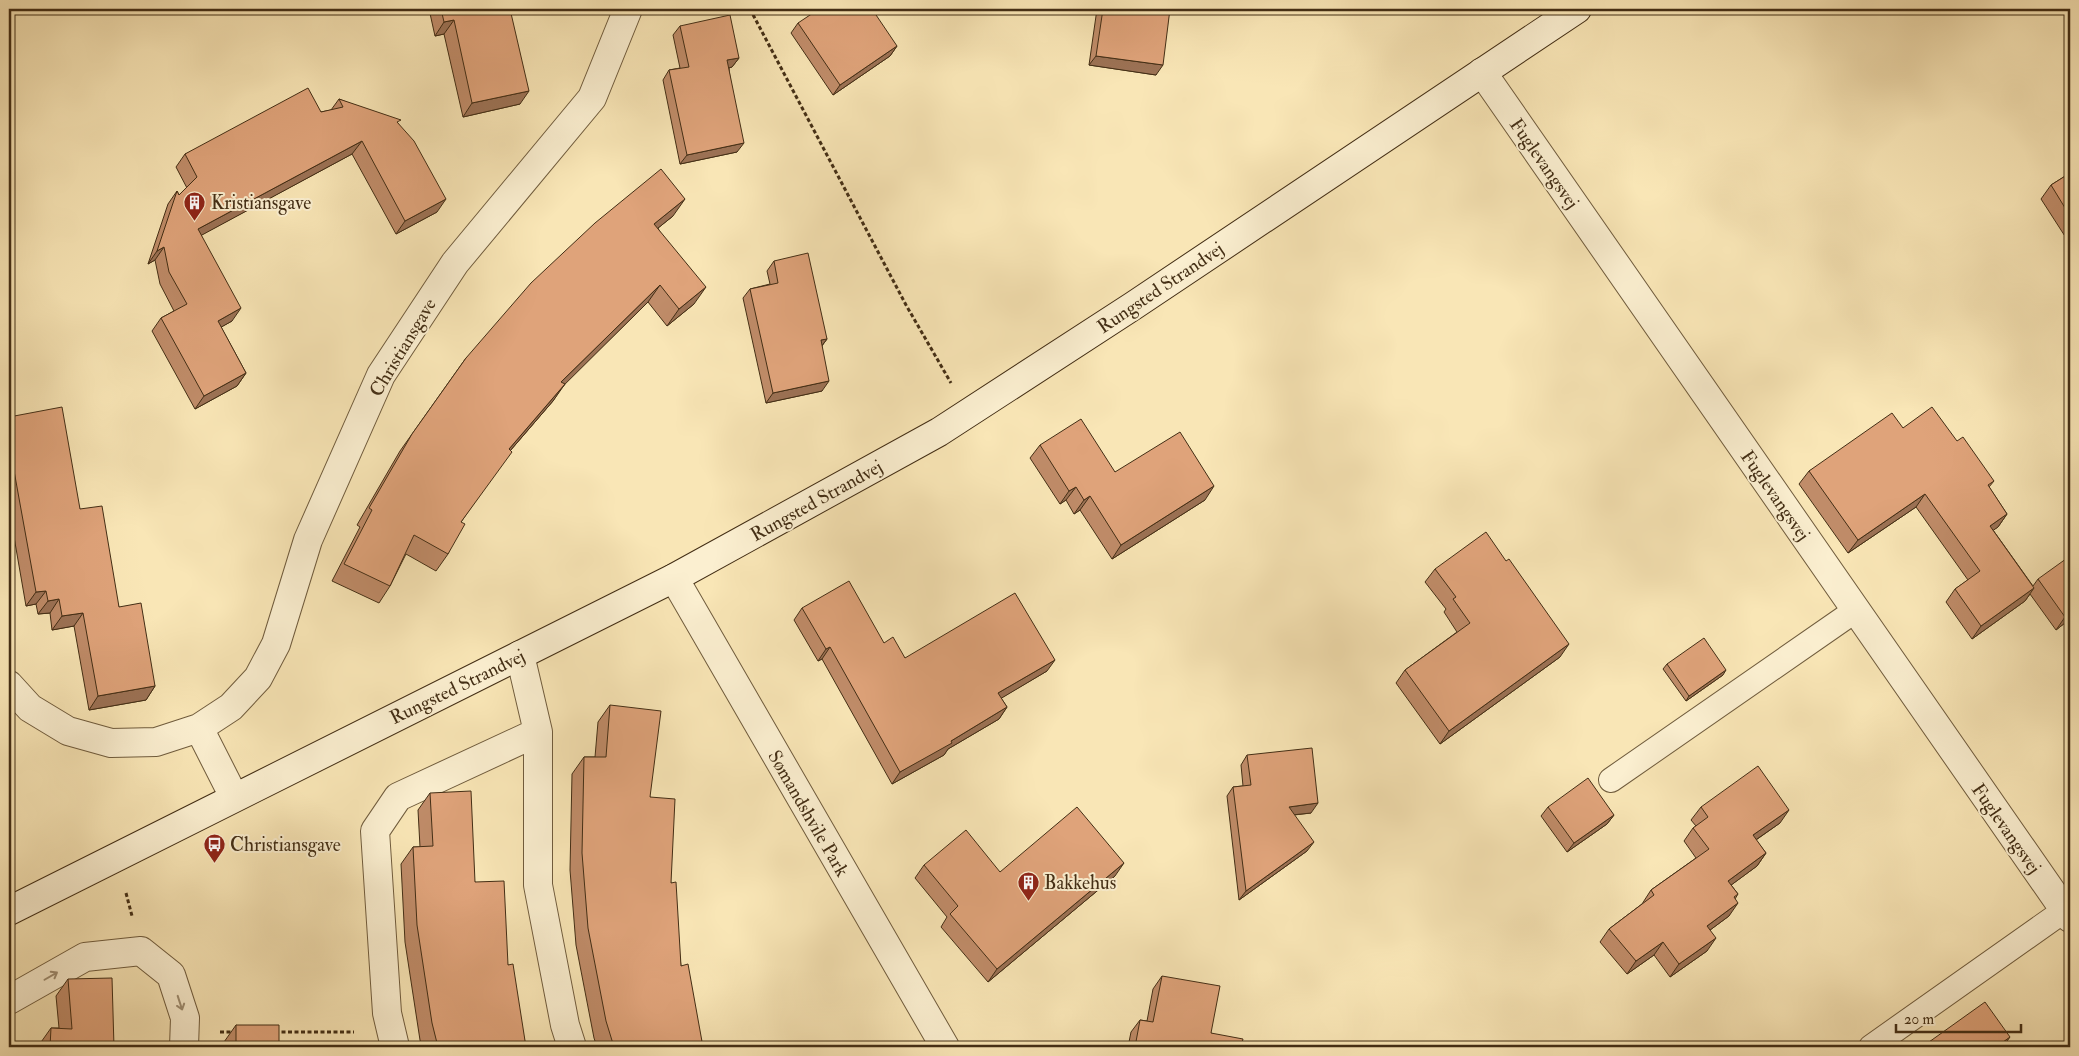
<svg xmlns="http://www.w3.org/2000/svg" width="2079" height="1056" viewBox="0 0 2079 1056" font-family="'IM FELL Double Pica',serif">
<rect width="100%" height="100%" fill="#f9e6b6"/>
<filter id="stains"><feTurbulence type="fractalNoise" baseFrequency=".004" numOctaves="4"/><feColorMatrix values="0 0 0 0 .2 0 0 0 0 .09 0 0 0 0 .02 0 0 0 .5 -.17"/></filter>
<radialGradient id="worn" r=".72"><stop offset=".6" stop-color="#630" stop-opacity="0"/><stop offset="1" stop-color="#630" stop-opacity=".3"/></radialGradient>
<g fill="none" stroke-linecap="round" stroke-linejoin="round">
<defs>
<path id="service" d="M1611,780L1856,610
M1871,1047L2065,910"/>
<path id="minor" d="M1482,72L2070,918
M674,578L945,1047
M520,655L538,732V885L565,1025L572,1047
M9,685L30,708L68,731L111,743L156,742L199,728L231,707L258,678L276,644L308,540L381,375L455,263L592,98L628,9
M199,728L234,797
M9,1000L85,957L141,951L171,975L185,1018L184,1047
M395,1047L387,1013L375,831L398,797L538,732"/>
<path id="secondary" d="M9,911L674,578L939,432L1133,306L1577,9"/>
</defs>
<use href="#service" stroke="#705c3d" stroke-width="26"/>
<use href="#minor" stroke="#705c3d" stroke-width="30"/>
<use href="#secondary" stroke="#432e15" stroke-width="30"/>
<path stroke="#432e15" stroke-width="3" stroke-dasharray="4 2.5" stroke-linecap="butt" d="M750,9L906,305L951,383
M126,893L132,916
M220,1032H234
M275,1032H354"/>
<use href="#service" stroke="#fbefd0" stroke-width="24"/>
<use href="#minor" stroke="#fbefd0" stroke-width="28"/>
<use href="#secondary" stroke="#fbefd0" stroke-width="28"/>
</g>
<path fill="#c08c69" stroke="#432e15" d="M429,9H500L520,104L463,117L444,34L435,36Z
M1097,9H1170L1156,75L1089,65Z
M798,23L897,46L890,56L833,95L791,33Z
M680,26L739,58L732,67L729,68L737,152L680,164L663,80L669,70L680,68L673,35Z
M339,99L398,123L437,212L396,234L352,154L201,235L232,321L221,327L246,373L237,386L195,409L152,331L161,318L174,311L160,284L155,260L148,264L168,204L177,191L179,195L187,188L176,167L185,154L321,112L331,110Z
M2070,173V244L2041,199L2051,185Z
M673,216L658,228L694,304L667,326L648,302L564,384L553,401L510,451L461,522L448,554L436,571L406,554L390,586L379,603L332,581L360,527L357,525L400,451L466,358Z
M774,261L827,339L822,346V391L766,403L743,298L750,289L770,284L767,271Z
M9,417L80,509L119,607L155,686L146,700L89,710L74,626L52,630L50,613L38,614L36,604L26,606L9,508Z
M1903,428L1994,481L1989,487L2007,514L1998,527L1993,530L2033,586L2038,579L2070,619L2056,630L2030,594L2025,601L1972,639L1946,602L1955,589L1968,580L1916,507L1848,553L1799,484L1809,471Z
M1040,445L1115,472L1205,500L1112,559L1080,510L1074,514L1066,500L1060,504L1030,458Z
M1435,569L1560,657L1440,744L1396,683L1405,670L1457,632L1444,612L1446,609L1425,582Z
M802,608L884,643L905,658L1047,671L1001,698L1007,707L999,719L948,749L944,755L892,784L822,659L818,661L794,620Z
M1667,664L1723,675L1686,701L1663,669Z
M610,705L650,797L671,883L681,966L703,1047H709H597L594,1038L576,945L570,870L572,774L584,757H595L598,722Z
M1247,755L1311,813L1294,815L1307,851L1239,900L1227,796L1233,787L1243,786L1241,765Z
M430,793L475,882L508,965L526,1047H422L420,1040L405,942L401,864L413,847H420L418,810Z
M1548,807L1614,815L1607,824L1567,852L1541,816Z
M1701,807L1780,823L1756,840L1766,853L1757,866L1731,885L1738,894L1735,899L1729,916L1710,930L1707,951L1670,977L1654,955L1627,974L1600,942L1609,929L1642,904L1651,890L1696,858L1684,841L1693,828L1696,826L1691,820Z
M924,865L1000,872L1115,876L988,982L941,927L947,917L915,878Z
M1162,976L1211,1033L1241,1047H1128L1131,1032L1140,1020L1147,1021L1153,989Z
M68,979L114,1047H39V1045L51,1028H59L56,996Z
M236,1025L279,1047H224V1042Z"/>
<path fill="#9c7255" stroke="#432e15" d="M454,20L444,34L435,36L444,22Z
M897,46L890,56L833,95L840,85Z
M1096,56L1163,65L1156,75L1089,65Z
M739,58L732,67L720,70L727,60Z
M529,91L520,104L463,117L472,103Z
M362,141L352,154L189,242L198,229Z
M744,143L737,152L680,164L687,155Z
M446,199L437,212L396,234L405,221Z
M685,199L673,216L642,241L654,224Z
M164,247L155,260L148,264L157,251Z
M660,285L648,302L550,399L561,382Z
M706,287L694,304L667,326L679,309Z
M241,308L232,321L209,334L218,321Z
M827,339L820,348L821,340Z
M246,373L237,386L195,409L204,396Z
M829,381L822,391L766,403L773,393Z
M565,384L553,401L497,466L509,449Z
M1214,486L1205,500L1112,559L1121,545Z
M1076,487L1066,500L1060,504L1069,491Z
M1925,494L1916,507L1848,553L1858,540Z
M1090,496L1080,510L1074,514L1084,500Z
M2007,514L1998,527L1981,539L1990,526Z
M2034,588L2025,601L1972,639L1981,626Z
M46,591L36,604L26,606L36,592Z
M59,599L50,613L38,614L48,601Z
M83,613L74,626L52,630L62,616Z
M2070,613V619L2056,630L2065,617Z
M1569,644L1560,657L1440,744L1449,731Z
M830,647L822,659L818,661L826,649Z
M1055,660L1047,671L990,705L998,693Z
M1726,670L1723,675L1686,701L1689,696Z
M155,686L146,700L89,710L98,696Z
M1007,707L999,719L948,749L944,755L892,784L900,772Z
M1318,803L1311,813L1282,816L1289,807Z
M1789,810L1780,823L1744,848L1753,835Z
M1614,815L1607,824L1567,852L1574,843Z
M1314,842L1307,851L1239,900L1246,891Z
M1766,853L1757,866L1719,894L1728,881Z
M1124,863L1115,876L988,982L997,969Z
M1738,903L1729,916L1698,939L1707,926Z
M1716,938L1707,951L1670,977L1679,964Z
M1663,942L1654,955L1627,974L1636,961Z
M2010,1037L2003,1047H1996Z"/>
<path fill="#dfa37a" stroke="#432e15" d="M441,9H500V10L510,9L529,91L472,103L454,20L444,22Z
M819,9H872L897,46L840,85L798,23Z
M1103,9H1170L1163,65L1096,56Z
M730,15L739,58L727,60L744,143L687,155L669,70L689,67L680,26Z
M308,88L321,112L343,107L339,99L401,120L397,122L414,141L446,199L405,221L362,141L198,229L241,308L218,321L246,373L204,396L161,318L187,304L169,272L164,247L157,251L177,191L179,195L197,177L185,154Z
M661,169L685,199L654,224L706,287L679,309L660,285L561,382L565,384L509,449L512,452L461,522L465,524L448,554L414,535L390,586L344,564L372,510L369,508L412,434L466,358L531,283L595,223Z
M2070,173V216L2051,185Z
M808,253L827,339L821,340L829,381L773,393L750,289L778,283L774,261Z
M62,407L80,509L102,506L119,607L141,603L155,686L98,696L83,613L62,616L59,599L48,601L46,591L36,592L11,454L9,455V417Z
M1932,407L1957,441L1963,437L1994,481L1988,485L2007,514L1990,526L2034,588L1981,626L1955,589L1980,571L1925,494L1858,540L1809,471L1892,413L1903,428Z
M1081,419L1115,472L1180,432L1214,486L1121,545L1090,496L1084,500L1076,487L1069,491L1040,445Z
M1486,532L1506,561L1509,559L1569,644L1449,731L1405,670L1470,623L1453,599L1456,597L1435,569Z
M2070,556V613L2065,617L2038,579Z
M849,581L884,643L893,637L905,658L1015,593L1055,660L998,693L1007,707L951,741L952,743L900,772L830,647L826,649L802,608Z
M1704,638L1726,670L1689,696L1667,664Z
M610,705L661,711L650,797L675,799L671,883L676,882L681,966L688,964L703,1047L709,1045V1047H614L606,1021L588,928L582,853L584,757H606Z
M1312,748L1318,803L1289,807L1314,842L1246,891L1233,787L1251,785L1247,755Z
M1758,766L1789,810L1753,835L1766,853L1728,881L1738,894L1734,897L1738,903L1707,926L1716,938L1679,964L1663,942L1636,961L1609,929L1654,895L1651,890L1709,849L1693,828L1708,817L1701,807Z
M1588,778L1614,815L1574,843L1548,807Z
M471,791L475,882L504,881L508,965L513,964L526,1047H438L432,1023L417,925L413,847L433,846L430,793Z
M1077,807L1124,863L997,969L950,914L958,906L924,865L966,830L1000,872Z
M1162,976L1220,986L1211,1033L1243,1039L1241,1047H1135L1140,1020L1153,1022Z
M112,978L114,1047H50L51,1028L72,1029L68,979Z
M1985,1002L2010,1037L1996,1047H1922Z
M236,1025H279V1047H236Z"/>
<defs><path id="oneway-shaft" d="M-6 0H5M1.5-3L5.5 0L1.5 3" fill="none" stroke-width="1.6" stroke-linecap="round" stroke-linejoin="round" transform="scale(1.25)"/></defs>
<g stroke="#9f8e72">
<use href="#oneway-shaft" transform="translate(51 976) rotate(-30)"/>
<use href="#oneway-shaft" transform="translate(180 1003) rotate(72)"/>
</g>
<defs>
<symbol id="building-pin" viewBox="-11 -11 22 30"><path d="M0 17L-7.5 6A9.5 9.5 0 1 1 7.5 6Z" fill="#8f2418" stroke="#fbefd0"/><path d="M-4-6H4V6H1V3H-1V6H-4ZM-2.5-4.3h1.7v1.8h-1.7ZM.8-4.3h1.7v1.8H.8ZM-2.5-1h1.7V.8h-1.7ZM.8-1h1.7V.8H.8Z" fill="#fff"/></symbol>
<symbol id="bus-pin" viewBox="-11 -11 22 30"><path d="M0 17L-7.5 6A9.5 9.5 0 1 1 7.5 6Z" fill="#8f2418" stroke="#fbefd0"/><path d="M-5-6H5V4H4V6H2V4H-2V6H-4V4H-5ZM-3.5-4V0h7V-4ZM-3.5 1.2v1.5H-2V1.2ZM2 1.2v1.5H3.5V1.2Z" fill="#fff"/></symbol>
</defs>
<g fill-rule="evenodd">
<use href="#building-pin" x="182" y="190" width="25" height="34"/>
<use href="#bus-pin" x="202" y="832" width="25" height="34"/>
<use href="#building-pin" x="1016" y="870" width="25" height="34"/>
</g>
<g text-anchor="middle" stroke-width="4" stroke-linejoin="round" paint-order="stroke">
<g font-size="19" fill="#432e15" stroke="#fbefd0">
<text transform="translate(1545 163) rotate(55)" y="7">Fuglevangsvej</text>
<text transform="translate(1160 287) rotate(-34)" y="7">Rungsted Strandvej</text>
<text transform="translate(402 347) rotate(-59)" y="7">Christiansgave</text>
<text transform="translate(1776 495) rotate(55)" y="7">Fuglevangsvej</text>
<text transform="translate(816 500) rotate(-29)" y="7">Rungsted Strandvej</text>
<text transform="translate(457 686) rotate(-26)" y="7">Rungsted Strandvej</text>
<text transform="translate(809 813) rotate(60)" y="7">Sømandshvile Park</text>
<text transform="translate(2007 828) rotate(55)" y="7">Fuglevangsvej</text>
</g>
<g font-size="19" fill="#432e15" stroke="#fbefd0" text-anchor="start">
<text x="211" y="209">Kristiansgave</text>
<text x="230" y="851">Christiansgave</text>
<text x="1044" y="889">Bakkehus</text>
</g>
</g>
<rect width="2079" height="1056" fill="none" stroke="#f9e6b6" stroke-width="30"/>
<rect x="10" y="10" width="2059" height="1036" fill="none" stroke="#432e15" stroke-width="2.5"/>
<rect x="15" y="15" width="2049" height="1026" fill="none" stroke="#432e15"/>
<path d="M1896 1024v8h125v-8" fill="none" stroke="#432e15" stroke-width="2.5"/>
<text x="1904" y="1024" font-size="15" fill="#432e15" stroke="#fbefd0" stroke-width="4" paint-order="stroke">20 m</text>
<rect width="100%" height="100%" filter="url(#stains)"/>
<rect width="100%" height="100%" fill="url(#worn)"/>
</svg>
